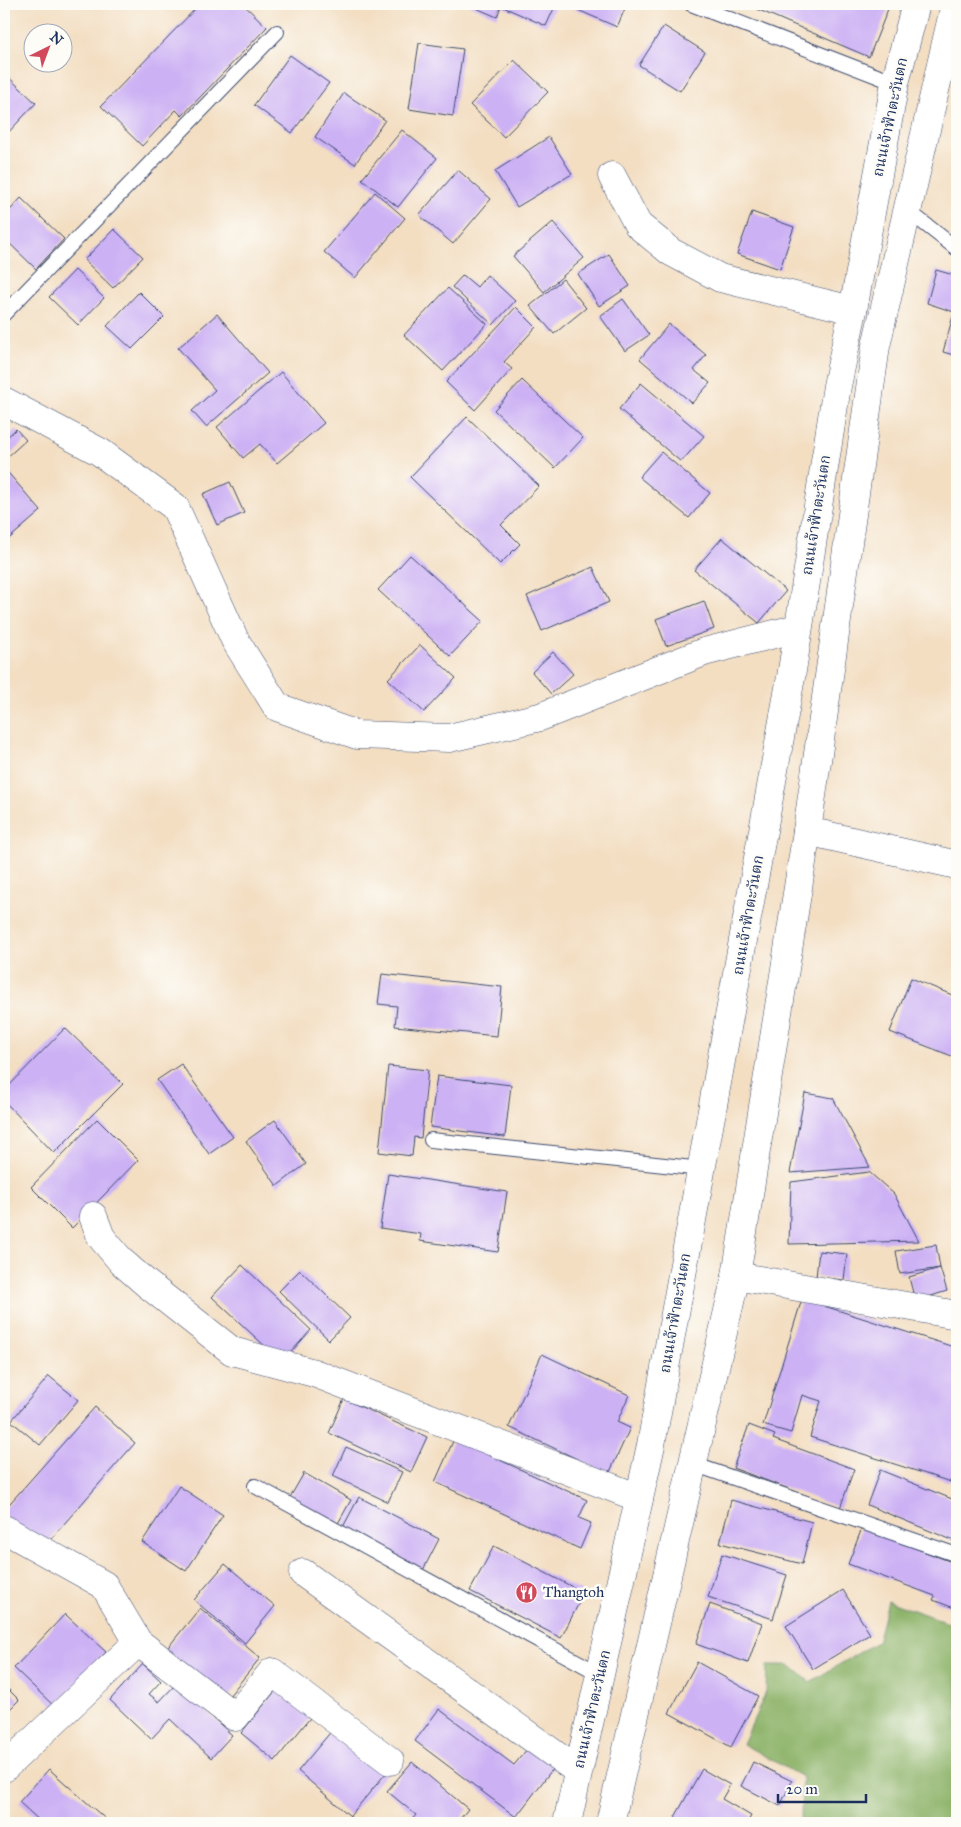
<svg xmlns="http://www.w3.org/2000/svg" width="961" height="1827" viewBox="0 0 961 1827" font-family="'IM FELL Great Primer','Noto Serif Thai',serif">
<rect width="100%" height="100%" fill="#fdfcf7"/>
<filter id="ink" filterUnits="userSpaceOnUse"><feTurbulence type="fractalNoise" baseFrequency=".02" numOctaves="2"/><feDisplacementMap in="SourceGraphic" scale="10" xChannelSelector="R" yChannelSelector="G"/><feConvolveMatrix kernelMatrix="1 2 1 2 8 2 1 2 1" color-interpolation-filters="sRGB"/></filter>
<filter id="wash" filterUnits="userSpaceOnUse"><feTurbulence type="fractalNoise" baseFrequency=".0096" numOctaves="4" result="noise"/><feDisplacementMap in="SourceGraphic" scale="20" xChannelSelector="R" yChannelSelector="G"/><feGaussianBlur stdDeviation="1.12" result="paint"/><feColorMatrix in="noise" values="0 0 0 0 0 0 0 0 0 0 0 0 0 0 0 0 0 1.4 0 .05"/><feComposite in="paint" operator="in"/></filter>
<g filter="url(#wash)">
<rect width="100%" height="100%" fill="#f3dec2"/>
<path fill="#8eb46a" stroke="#547264" d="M888,1601L957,1626V1823H801L802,1777L743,1744L766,1692L767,1665H790L810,1682L877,1642Z"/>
<g id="blocks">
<path fill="#ccb1f4" d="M200,4H243L267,27L182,116L176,110L142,146L101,106Z
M467,4H556L546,26L501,6L497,17Z
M564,4H627L617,27Z
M745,4H875L888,9L869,57Z
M664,26L705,52L680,91L639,65Z
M419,43L463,49L453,116L409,109Z
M290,55L329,83L292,133L254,105Z
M514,60L548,92L504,137L470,105Z
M4,73L36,103L4,137Z
M344,93L385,120L355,164L315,137Z
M402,130L437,158L398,207L362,179Z
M549,137L572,174L517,207L495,171Z
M458,170L491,199L453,244L419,215Z
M375,192L405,218L355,278L324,252Z
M21,198L64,239L36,269L4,238V217Z
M752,212L794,227L780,269L737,254Z
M553,222L584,258L544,292L513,256Z
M114,229L143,257L113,288L84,260Z
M609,254L630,286L599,306L578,274Z
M75,270L104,298L78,325L49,297Z
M936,270L957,276V313L927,303Z
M463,275L477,287L487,275L515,301L493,325L452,287Z
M563,279L586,308L554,334L530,306Z
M448,288L487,324L443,371L404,335Z
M139,292L164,317L132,349L107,326Z
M623,299L649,335L625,351L600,316Z
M516,307L536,327L504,362L512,369L475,410L446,382Z
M217,314L268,373L206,427L192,411L215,390L178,348Z
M953,316L957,317V356L943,352Z
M669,324L706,355L694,370L710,383L692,403L640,359Z
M281,372L324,423L277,463L260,444L243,458L217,427Z
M522,380L583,438L555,468L494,410Z
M641,383L704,436L681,462L619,409Z
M467,417L539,486L501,525L520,544L500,564L410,477Z
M16,429L26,440L4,460V440Z
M661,452L710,493L689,518L639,477Z
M4,468L41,511L4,543Z
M230,482L244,513L217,525L203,494Z
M722,538L786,591L759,623L694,570Z
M410,555L483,621L450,656L378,590Z
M593,567L609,602L542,631L527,596Z
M704,601L714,629L666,646L656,619Z
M420,645L456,678L424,712L388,679Z
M553,652L573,674L551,694L532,672Z
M382,974L502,987L497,1036L395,1026L397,1006L378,1004Z
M911,978L957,997V1058L890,1032Z
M65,1028L123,1084L54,1153L4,1101V1091Z
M181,1064L233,1137L209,1154L157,1080Z
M388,1066L428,1070L421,1138L414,1137L412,1156L379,1152Z
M437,1076L511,1085L505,1137L430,1127Z
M805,1093L833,1098L870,1167L790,1173Z
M97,1119L138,1160L72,1228L31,1187Z
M275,1120L306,1164L277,1186L246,1141Z
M869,1172L894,1194L919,1241L789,1244L791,1182Z
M388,1174L507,1192L498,1252L420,1241L421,1234L380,1228Z
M936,1245L940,1268L900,1274L896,1251Z
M819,1251L847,1254L844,1280L816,1277Z
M242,1265L311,1330L282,1362L212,1297Z
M940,1268L947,1291L915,1301L909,1277Z
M300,1270L350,1318L329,1340L279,1291Z
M802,1299L957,1348V1484L810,1437L821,1401L802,1395L791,1433L763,1425Z
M542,1354L629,1395L617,1422L630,1428L609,1474L509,1427Z
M49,1376L78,1400L40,1445L11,1421Z
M344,1399L427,1437L411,1472L329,1433Z
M95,1407L135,1443L42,1549L4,1515V1510Z
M749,1425L775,1435L773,1439L854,1469L840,1508L733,1468Z
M454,1439L587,1500L579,1518L591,1523L580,1549L435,1482Z
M346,1447L402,1472L388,1502L333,1476Z
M880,1470L957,1501V1542L867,1505Z
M304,1473L351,1500L336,1527L289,1499Z
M179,1486L223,1515L186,1571L142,1542Z
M359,1497L439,1539L423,1570L343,1527Z
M731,1500L812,1522L802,1564L720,1543Z
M862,1528L957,1564V1609L933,1600L935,1596L848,1564Z
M494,1546L584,1593L561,1638L470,1591Z
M722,1554L787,1575L773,1619L708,1597Z
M225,1564L275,1606L245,1643L194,1600Z
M843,1590L870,1634L813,1669L786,1626Z
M710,1604L762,1623L748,1663L696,1644Z
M200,1608L260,1658L225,1701L165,1651Z
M65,1614L106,1652L55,1707L14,1668Z
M697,1662L758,1696L731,1747L669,1713Z
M143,1664L161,1681L149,1694L159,1702L176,1684L232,1735L211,1758L170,1719L151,1739L110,1700Z
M4,1685L19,1700L4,1715Z
M276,1690L310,1718L275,1761L241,1733Z
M439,1709L514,1765L528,1748L554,1767L516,1817L415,1741Z
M334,1728L387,1772L350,1816L298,1771Z
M412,1762L468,1809L460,1819L465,1823H409L416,1815L387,1791Z
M753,1762L792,1781L780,1806L741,1786Z
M49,1769L110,1823H42L19,1802Z
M702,1769L730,1785L722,1799L751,1816L747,1823H686L675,1817Z"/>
</g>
</g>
<g filter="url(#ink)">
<use href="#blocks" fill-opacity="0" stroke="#3b496d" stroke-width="1"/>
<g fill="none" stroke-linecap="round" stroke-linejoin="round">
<defs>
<path id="lane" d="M691,4L895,83
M907,210L957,249
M4,314L277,32
M431,1140L702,1169
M693,1464L957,1555
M255,1486L600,1674"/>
<path id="street" d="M612,176L638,225L671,252L720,278L853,310
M4,401L100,452L175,507L235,640L277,707L357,735L449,738L540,717L704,652L798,628
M807,831L957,865
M93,1216L101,1237L122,1262L147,1284L232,1351L314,1373L639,1498
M736,1276L957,1315
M4,1529L104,1585L138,1642L4,1768
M303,1573L578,1771
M138,1642L235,1717L272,1672L390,1761"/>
<path id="secondary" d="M567,1823L651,1445L791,677L837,386L853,310L895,83L916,4
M610,1823L736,1276L807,831L876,346L955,4"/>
</defs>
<use href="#lane" stroke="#3b496d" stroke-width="16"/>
<use href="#street" stroke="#3b496d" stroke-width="29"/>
<use href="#secondary" stroke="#3b496d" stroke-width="29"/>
<use href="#lane" stroke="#fff" stroke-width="14"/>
<use href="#street" stroke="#fff" stroke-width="28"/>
<use href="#secondary" stroke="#fff" stroke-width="28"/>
</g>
</g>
<defs>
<symbol id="restaurant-disc" viewBox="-11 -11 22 22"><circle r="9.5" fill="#d1495b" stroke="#fdfcf7"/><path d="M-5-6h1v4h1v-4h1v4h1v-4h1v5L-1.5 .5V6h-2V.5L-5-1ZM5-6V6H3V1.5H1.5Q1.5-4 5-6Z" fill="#fff"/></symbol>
</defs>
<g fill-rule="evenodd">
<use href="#restaurant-disc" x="514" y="1580" width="25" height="25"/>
</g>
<g text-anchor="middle" stroke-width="5" stroke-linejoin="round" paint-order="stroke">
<g font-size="15" fill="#1b2f5e" stroke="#fdfcf7">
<text transform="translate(890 117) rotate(-78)" y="5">ถนนเจ้าฟ้าตะวันตก</text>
<text transform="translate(816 515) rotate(-81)" y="5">ถนนเจ้าฟ้าตะวันตก</text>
<text transform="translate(748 915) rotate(-80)" y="5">ถนนเจ้าฟ้าตะวันตก</text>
<text transform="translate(675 1313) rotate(-80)" y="5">ถนนเจ้าฟ้าตะวันตก</text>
<text transform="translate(592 1709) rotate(-77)" y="5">ถนนเจ้าฟ้าตะวันตก</text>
</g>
<g font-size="15" fill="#1b2f5e" stroke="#fdfcf7" text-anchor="start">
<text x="543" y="1597">Thangtoh</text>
</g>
</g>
<rect width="961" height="1827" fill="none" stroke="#fdfcf7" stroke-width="20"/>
<g transform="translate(48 48) rotate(42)"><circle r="24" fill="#fdfcf7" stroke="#a3aaba"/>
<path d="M0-4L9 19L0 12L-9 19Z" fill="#d1495b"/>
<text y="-8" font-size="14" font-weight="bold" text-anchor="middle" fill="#1b2f5e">N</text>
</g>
<path d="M778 1794v8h88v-8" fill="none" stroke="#1b2f5e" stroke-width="2.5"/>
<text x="786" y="1794" font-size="15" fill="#1b2f5e" stroke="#fdfcf7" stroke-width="4" paint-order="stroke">20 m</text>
</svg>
